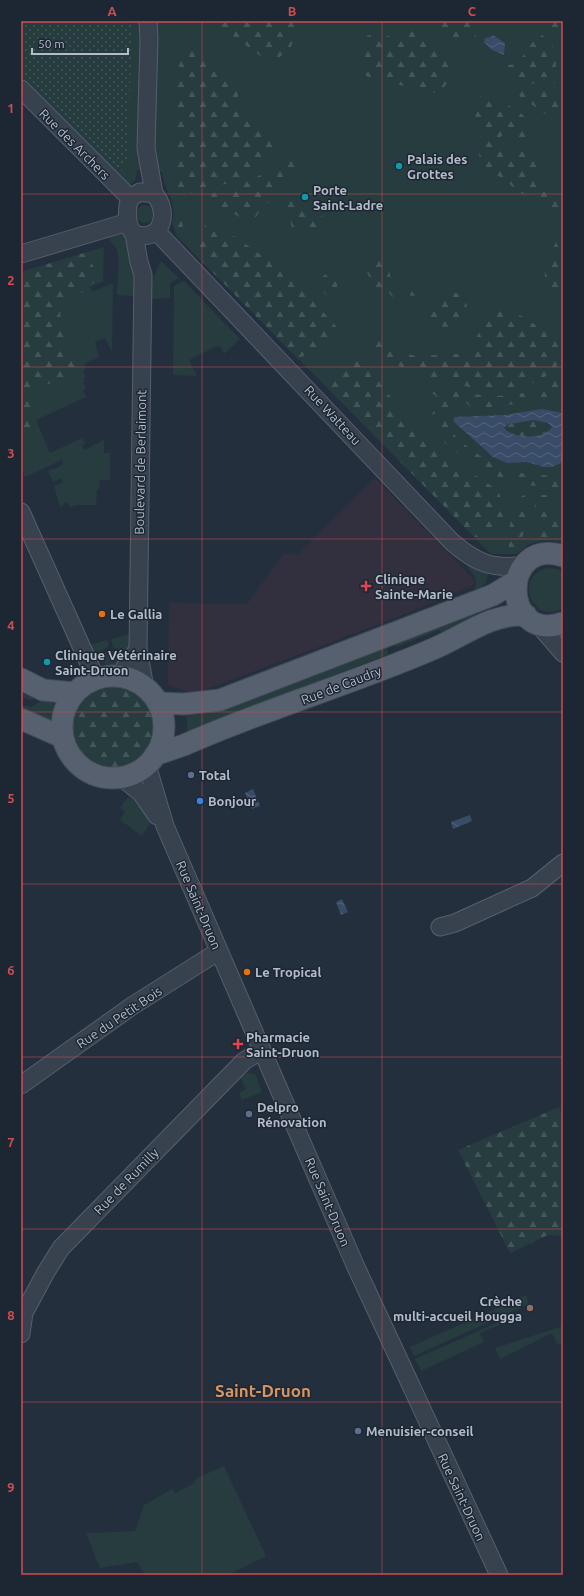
<svg xmlns="http://www.w3.org/2000/svg" width="584" height="1596" viewBox="0 0 584 1596" font-family="Ubuntu,sans-serif">
<defs>
<pattern id="forest-firs" width="22" height="20" patternUnits="userSpaceOnUse"><rect width="22" height="20" fill="#263c3f"/><path d="M5 1l3.5 6h-7zM16 11l3.5 6h-7z" fill="#435659"/></pattern>
<pattern id="park-dots" width="8" height="8" patternUnits="userSpaceOnUse"><rect width="8" height="8" fill="#263c3f"/><path d="M2 2h.1M6 6h.1" fill="none" stroke="#435659" stroke-width="1.8" stroke-linecap="round"/></pattern>
<pattern id="water-waves" width="16" height="10" patternUnits="userSpaceOnUse"><rect width="16" height="10" fill="#394c67"/><path d="M0 5q4-4 8 0t8 0" fill="none" stroke="#53647b"/></pattern>
</defs>
<rect width="100%" height="100%" fill="#242f3e"/>
<path fill="#32303f" d="M375,478L475,581L472,586L395,618L194,694L168,685L169,603L247,604L284,553L297,555Z"/>
<path fill="#263c3f" d="M21,21H563V542L542,540L530,544L516,554H491L177,236C170,221 175,222 173,209C172,196 163,185 162,172L154,170H137C136,178 136,184 126,185L21,78Z
M136 214a9 9 0 1 1 18 0a9 9 0 1 1-18 0Z
M119,233L126,235L135,245V296L117,295C117,283 120,261 117,250C115,243 108,245 110,234Z
M104,247L103,283L101,282L90,287L92,292L113,283L112,352L105,338L95,342L99,357L84,364L86,370L83,371L86,377L83,378L85,381L83,382L86,388L83,390L86,397L36,420L50,453L82,438L85,444L82,445L84,450L104,440V453H110V480H100L99,490H97L96,505H76L70,507L67,502L60,507L54,486L63,482L62,478L53,482L48,471L63,465L62,460L25,477L21,468V272Z
M161,261L179,278L170,283V298L151,299L152,281Z
M184,281L240,339L224,354L221,347L217,346L189,360L197,376L173,375L174,286Z
M466,564L488,573C487,582 484,588 474,590C480,577 471,574 466,564Z
M547,568L558,569L563,572V608C533,626 512,577 547,568Z
M472,611L476,621L446,636L439,630L397,647L394,641Z
M130,634L131,649L129,654L113,647L111,639Z
M107,640L109,646L94,655L89,645Z
M385,644L389,654L187,732V712Z
M112,651L126,658L113,665L99,662L104,653Z
M21,685L38,693L35,698L31,700L21,697Z
M44,696L53,699L54,703L50,725L21,713V705L31,707L41,701Z
M128,797C139,801 149,813 150,824L142,836L120,820L125,812L120,808Z
M246,1073L255,1074L262,1092L242,1100L239,1093L246,1089L240,1077Z
M526,1295L529,1304L414,1356L410,1347Z
M512,1316V1319L480,1333L484,1342L421,1371L415,1359Z
M563,1326V1342L558,1345L552,1333L500,1359L495,1348Z
M224,1466L266,1556L228,1575H145L137,1562L100,1568L86,1533L135,1531L144,1505L172,1489L175,1493L193,1484L197,1478Z"/>
<path fill="url(#forest-firs)" d="M216,21H297C299,40 287,60 266,60L221,27Z
M426,21H481L476,34V39C456,47 440,33 426,21Z
M537,21H563V39Z
M413,29L448,57C456,73 449,82 438,94C412,85 381,85 358,72C367,59 353,29 382,34C389,35 394,40 402,41Z
M542,35C544,37 548,39 550,41C556,48 558,76 554,84L516,83L508,71V65L517,64L537,36Z
M189,46L197,55L236,86L238,96L243,107L280,143C281,160 246,177 232,182C221,186 210,187 199,190C192,192 189,195 181,194L173,176L176,156L177,71L184,53Z
M516,89H552L563,92V126L515,93Z
M491,94L497,99L494,105L485,112V116L487,118L492,117L507,105C520,112 530,116 528,132C528,137 525,140 520,141L515,139L512,134L506,133L501,136V141L507,147C518,147 536,146 540,160C541,166 540,173 542,179L563,197V210L560,220L554,218L546,203L540,196H537L532,201L481,163L476,139L479,141L481,136C478,118 462,96 491,94Z
M286,156L298,164L296,176L281,182L273,199L261,209L256,217L242,219C232,211 220,209 211,200V194L250,181L265,172Z
M292,194L296,197L297,202L309,210L312,209L314,197H318V209L326,225L317,238L309,236L304,225L301,223L297,227L299,232L298,234L293,233L289,215L281,210V202L285,196Z
M181,209L184,236C203,242 199,228 211,220L280,268L304,290L341,332L326,344L298,359L177,236L172,222L176,212Z
M557,234L563,236V299C528,270 553,266 557,234Z
M87,252L99,280L87,286L89,290L69,298L68,304L61,309L60,314L67,344L79,369C74,379 68,379 59,381C25,388 30,406 40,431L21,439V272Z
M373,255C395,258 386,273 394,287L400,289L418,284L420,287L419,295L412,296L404,292L398,298H394L388,292H376L367,272L370,260Z
M334,267L340,269C343,278 336,291 328,297L315,283Z
M446,292C474,290 472,321 451,326C444,328 438,326 432,324L426,316L428,304Z
M504,307C522,316 558,334 563,356C532,417 419,380 375,354V345L382,338L387,337L406,353L415,356L460,354C480,344 479,318 504,307Z
M356,351C384,389 413,429 450,460C464,471 483,477 496,490C503,496 502,507 503,516C500,522 493,535 484,530C481,528 478,523 475,520L469,522V525L491,554L326,386Z
M563,375V402L544,399L521,402L519,394L541,389Z
M430,386L468,394L498,396L512,394L515,404L487,408H471L463,399L449,396L448,398L453,403C451,408 435,415 429,415L426,413V410L434,407L437,400L435,395L427,392Z
M448,412C444,425 452,433 461,441C492,468 521,479 563,474V487C511,489 466,469 432,429V422Z
M528,420L548,423L552,427C544,440 514,439 504,428L508,424Z
M524,495H527L525,504L526,527L518,549L522,550L516,554H511C505,543 511,500 524,495Z
M532,495H555L548,499L547,506L550,512L563,516V534L557,535L554,540L538,541L541,529Z
M70 728a42 42 0 1 1 84 0a42 42 0 1 1-84 0Z
M559,1107L563,1118V1236L548,1235L510,1253L458,1150Z"/>
<path fill="url(#park-dots)" d="M21,21H133L127,157C126,166 121,176 111,170L21,78Z"/>
<path fill="url(#water-waves)" fill-rule="evenodd" d="M493,35L505,43L504,55L492,50L484,42L485,38L491,37Z
M542,409L563,413V462L552,467H544L527,462L507,463L493,457L453,421L455,417L505,415ZM534,420L548,423L552,427C544,440 514,439 504,428L508,424Z
M253,789L260,806L252,809L245,793Z
M470,815L472,821L453,829L451,822Z
M342,899L348,912L341,915L336,902Z"/>
<g fill="none" stroke-linecap="round" stroke-linejoin="round">
<defs>
<path id="minor" d="M148,21L149,39L146,148L154,194
M21,89L130,198
M140,192L154,194C170,210 163,244 134,234C126,225 126,209 130,198Z
M157,232L452,542C476,563 493,570 525,565
M134,234L139,262L143,275L138,649L145,688
M21,254L128,222
M21,512L96,679
M537,623L563,653
M122,677L124,669L138,649
M147,765L165,826L355,1265L499,1575
M121,777L141,793L157,816
M440,927L455,923L532,888L563,863
M21,1085L132,1006L219,951
M21,1334L24,1313L46,1272L61,1248L244,1061L262,1050"/>
<path id="major" d="M563,556C500,536 501,644 563,623
M62 727a51 51 0 1 1 102 0a51 51 0 1 1-102 0Z
M21,679L43,690L75,693
M158,703L184,704L220,700L493,595L516,581
M21,719L62,737
M155,755L184,745C265,709 352,684 433,649C464,636 491,613 526,615"/>
</defs>
<use href="#minor" stroke="#565f6c" stroke-width="19"/>
<use href="#major" stroke="#414a57" stroke-width="23"/>
<use href="#minor" stroke="#38414e" stroke-width="17"/>
<use href="#major" stroke="#56606e" stroke-width="21"/>
</g>
<path fill="none" stroke="#ce4d50" stroke-width="1" stroke-opacity="0.55" d="M202,21V1575M382,21V1575M21,194H563M21,367H563M21,539H563M21,712H563M21,884H563M21,1057H563M21,1229H563M21,1402H563"/>
<g fill="#0f9aa8" stroke="#1d2633" stroke-width="1.5">
<circle cx="399" cy="166" r="4"/>
<circle cx="305" cy="197" r="4"/>
<circle cx="47" cy="662" r="4"/>
</g>
<g fill="#e0444e" stroke="#1d2633" stroke-width="1.5">
<path d="M364 580h4v4h4v4h-4v4h-4v-4h-4v-4h4z"/>
<path d="M236 1038h4v4h4v4h-4v4h-4v-4h-4v-4h4z"/>
</g>
<g fill="#e8710a" stroke="#1d2633" stroke-width="1.5">
<circle cx="102" cy="614" r="4"/>
<circle cx="247" cy="972" r="4"/>
</g>
<g fill="#5c6f8a" stroke="#1d2633" stroke-width="1.5">
<circle cx="191" cy="775" r="4"/>
<circle cx="249" cy="1114" r="4"/>
<circle cx="358" cy="1431" r="4"/>
</g>
<circle fill="#3f7fe0" stroke="#1d2633" stroke-width="1.5" cx="200" cy="801" r="4"/>
<circle fill="#8d6e63" stroke="#1d2633" stroke-width="1.5" cx="530" cy="1308" r="4"/>
<g text-anchor="middle" stroke-width="3" stroke-linejoin="round" paint-order="stroke">
<g font-size="13" fill="#b4bcc9" stroke="#1d2633">
<text transform="translate(75 144) rotate(45)" y="5">Rue des Archers</text>
<text transform="translate(333 415) rotate(47)" y="5">Rue Watteau</text>
<text transform="translate(140 462) rotate(-89)" y="5">Boulevard de Berlaimont</text>
<text transform="translate(341 685) rotate(-21)" y="5">Rue de Caudry</text>
<text transform="translate(199 905) rotate(67)" y="5">Rue Saint-Druon</text>
<text transform="translate(119 1017) rotate(-34)" y="5">Rue du Petit Bois</text>
<text transform="translate(126 1181) rotate(-46)" y="5">Rue de Rumilly</text>
<text transform="translate(328 1202) rotate(67)" y="5">Rue Saint-Druon</text>
<text transform="translate(462 1497) rotate(65)" y="5">Rue Saint-Druon</text>
</g>
<g font-size="13" font-weight="bold" fill="#b4bcc9" stroke="#1d2633" text-anchor="start">
<text x="407" y="164">Palais des<tspan x="407" dy="15">Grottes</tspan></text>
<text x="313" y="195">Porte<tspan x="313" dy="15">Saint-Ladre</tspan></text>
<text x="375" y="584">Clinique<tspan x="375" dy="15">Sainte-Marie</tspan></text>
<text x="110" y="619">Le Gallia</text>
<text x="55" y="660">Clinique Vétérinaire<tspan x="55" dy="15">Saint-Druon</tspan></text>
<text x="199" y="780">Total</text>
<text x="208" y="806">Bonjour</text>
<text x="255" y="977">Le Tropical</text>
<text x="246" y="1042">Pharmacie<tspan x="246" dy="15">Saint-Druon</tspan></text>
<text x="257" y="1112">Delpro<tspan x="257" dy="15">Rénovation</tspan></text>
<text x="522" y="1306" text-anchor="end">Crèche<tspan x="522" dy="15">multi-accueil Hougga</tspan></text>
<text x="366" y="1436">Menuisier-conseil</text>
</g>
<g font-size="17" font-weight="bold" fill="#d59563" stroke="#1d2633">
<text x="263" y="1397">Saint-Druon</text>
</g>
</g>
<rect width="584" height="1596" fill="none" stroke="#1d2633" stroke-width="44"/>
<path d="M32 48v6h96v-6" fill="none" stroke="#b4bcc9" stroke-width="2"/>
<text x="38" y="48" font-size="12" fill="#b4bcc9" stroke="#1d2633" stroke-width="3" paint-order="stroke">50 m</text>
<rect x="22" y="22" width="540" height="1552" fill="none" stroke="#ce4d50" stroke-width="1.5"/>
<g font-size="13" text-anchor="middle" font-weight="bold" fill="#ce4d50">
<text x="112" y="16">A</text>
<text x="292" y="16">B</text>
<text x="472" y="16">C</text>
<text x="11" y="113">1</text>
<text x="11" y="285">2</text>
<text x="11" y="458">3</text>
<text x="11" y="630">4</text>
<text x="11" y="803">5</text>
<text x="11" y="975">6</text>
<text x="11" y="1147">7</text>
<text x="11" y="1320">8</text>
<text x="11" y="1492">9</text>
</g>
</svg>
